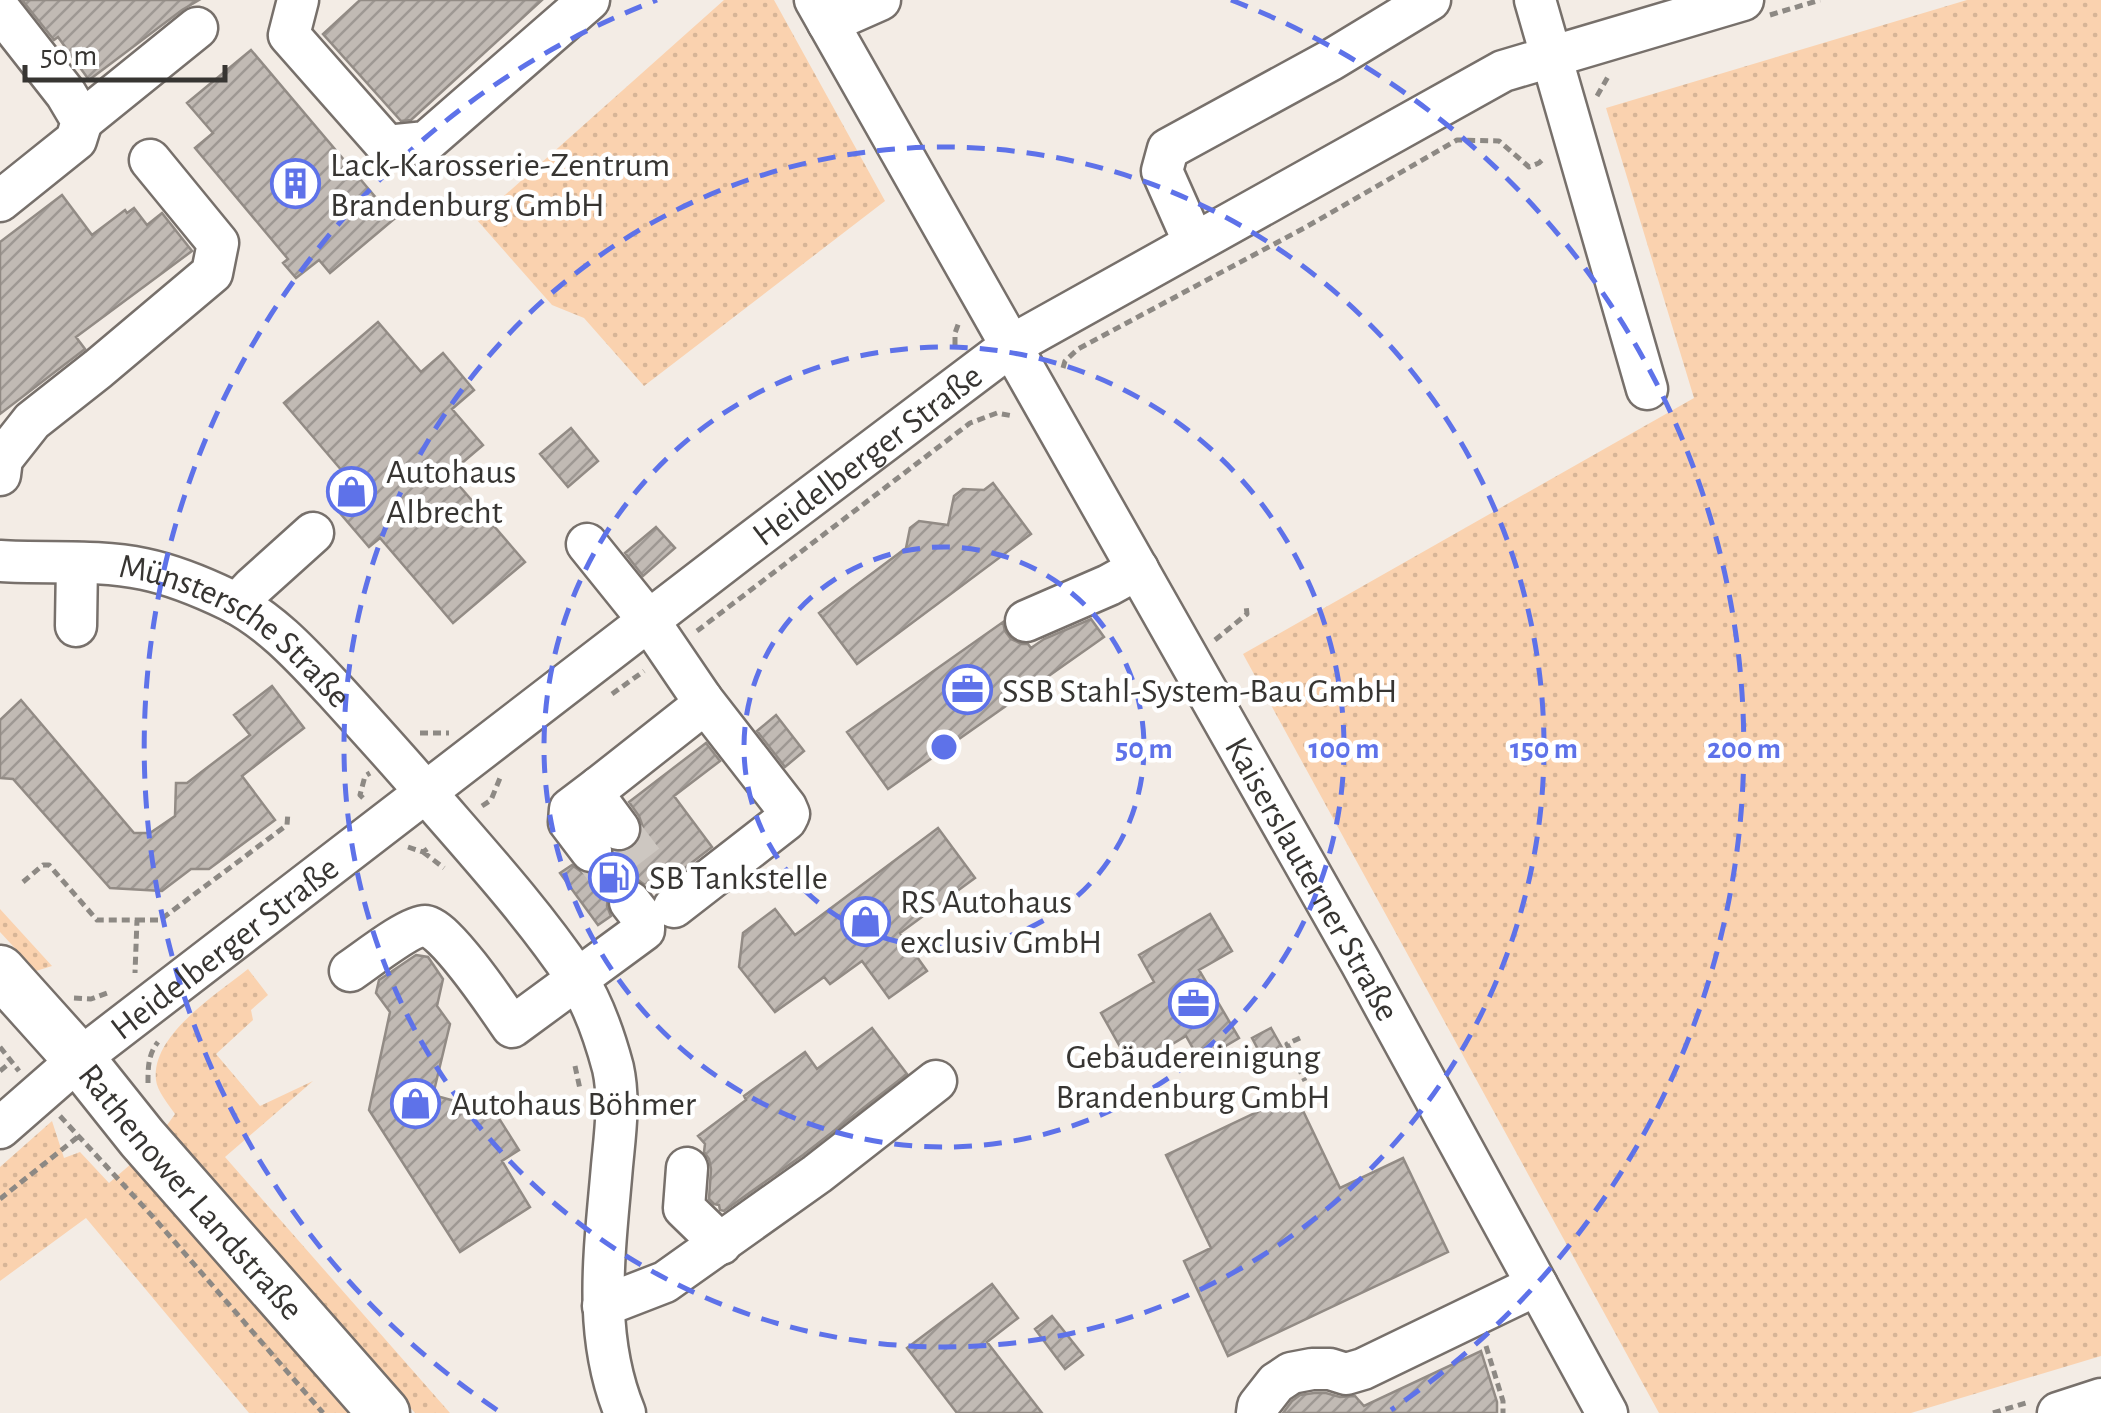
<svg xmlns="http://www.w3.org/2000/svg" width="2101" height="1413" viewBox="0 0 2101 1413" font-family="'Alegreya Sans',sans-serif">
<defs>
<pattern id="grass-dots" width="8" height="8" patternUnits="userSpaceOnUse" patternTransform="scale(2.5)"><rect width="8" height="8" fill="#fad2af"/><path d="M2 2h.1M6 6h.1" fill="none" stroke="#d7b597" stroke-width="1.8" stroke-linecap="round"/></pattern>
<pattern id="building-hatch" width="6" height="6" patternUnits="userSpaceOnUse" patternTransform="scale(2.5)"><rect width="6" height="6" fill="#c1bab4"/><path d="M-1 1l2-2M0 6l6-6M5 7l2-2" fill="none" stroke="#9e9893"/></pattern>
</defs>
<rect width="100%" height="100%" fill="#f3ece5"/>
<path fill="url(#grass-dots)" d="M724,0H774L885,201L644,386L584,318L552,305L477,220Z
M1967,0H2101V1356L1911,1413H1659L1243,654L1694,398L1606,108Z
M0,909L52,966L36,971L0,932Z
M248,969L268,995L251,1010L253,1020L216,1054L260,1106L313,1081L225,1157L450,1413H415L165,1128L175,1114C169,1105 157,1091 156,1080C151,1035 217,994 248,969Z
M52,1121L64,1158L80,1152L109,1183L139,1157L366,1413H249L86,1218L0,1281V1167Z"/>
<path fill="url(#building-hatch)" stroke="#928b85" stroke-width="2.5" d="M22,0H199L182,10L89,80L58,37L54,40Z
M360,0H542L411,120L401,121L323,34Z
M251,50L394,219L330,273L319,260L296,278L283,263L288,259L195,148L213,133L187,103Z
M62,195L92,235L125,210L127,213L134,208L147,225L162,213L192,251L76,337L85,349L0,414V242Z
M378,322L421,372L443,353L474,390L452,409L483,445L449,474L525,562L453,623L380,538L369,547L333,505L355,486L284,403Z
M571,428L598,461L568,487L540,454Z
M993,483L1031,534L857,664L819,613L906,548L910,528L919,521L948,525L954,496L963,489L984,490Z
M656,527L675,548L643,576L625,553Z
M1091,619L1104,637L888,789L847,732L1003,622L1005,631L1011,639L1022,644H1028L1031,648L1044,639Z
M272,686L304,728L242,776L275,820L209,869H191L162,891L110,888L13,779L0,778V720L21,700L134,833H150L175,816L176,783H187L250,735L234,715Z
M776,715L804,751L785,767L757,731Z
M706,743L720,761L674,796L712,847L677,874L674,870L649,888L638,880L626,879L616,883L608,894L607,906L611,916L598,925L560,873L572,865L583,873L595,874L606,869L612,861L614,852H623L634,847L641,838L643,827L639,816L629,802Z
M938,828L975,878L900,933L927,971L889,998L862,961L830,984L824,977L775,1012L739,967L743,933L775,909L795,935Z
M1210,914L1232,951L1199,970L1239,1038L1200,1061L1186,1036L1132,1068L1101,1013L1154,982L1139,955Z
M416,955L428,957L443,979L437,1006L450,1024L433,1095L495,1112L519,1150L502,1161L530,1207L460,1252L369,1110L390,1012L376,993L379,980Z
M872,1028L907,1074L803,1155L724,1211L720,1210L719,1205L714,1204L709,1199L711,1169L709,1159L704,1152L705,1144L698,1136L746,1100L744,1096L805,1052L817,1069Z
M1271,1028L1289,1060L1269,1070L1252,1038Z
M1295,1094L1340,1188L1403,1158L1448,1252L1228,1356L1184,1261L1211,1248L1166,1155Z
M992,1284L1018,1318L987,1342L1042,1413H957L907,1348Z
M1052,1316L1083,1355L1065,1369L1035,1329Z
M1481,1351L1497,1402V1413H1283L1292,1401L1300,1395L1314,1393H1326L1340,1397L1355,1396L1364,1406Z"/>
<g fill="none" stroke-linecap="round" stroke-linejoin="round">
<path stroke="#cdc7c1" stroke-width="40" stroke-dasharray="40 20" stroke-linecap="butt" d="M619,829L659,881
M591,851L630,902"/>
<defs>
<g id="minor">
<path d="M298,0L289,35L387,146L426,142L589,0"/>
<path id="s1" d="M815,0L1361,963L1607,1413"/>
<path d="M1535,0L1647,389"/>
<path d="M0,10L66,94L82,121L76,140L0,201"/>
<path d="M828,23L880,0"/>
<path d="M82,121L197,28"/>
<path d="M1194,243L1162,171L1168,149L1331,60L1430,0"/>
<path d="M0,475L2,459L32,421L98,369L212,273L218,243L150,160"/>
<path d="M587,544L649,621L702,699L703,705L599,787V802L619,829"/>
<path id="s2" d="M0,561C48,564 97,559 144,569C173,575 202,587 229,600C272,621 305,659 337,693C368,727 398,760 428,795C479,854 533,913 576,977C593,1003 605,1038 613,1068C620,1100 615,1134 612,1166C605,1250 592,1333 625,1413"/>
<path d="M237,604L253,587L313,533"/>
<path d="M1026,621L1109,585L1138,569"/>
<path d="M76,626L77,563"/>
<path d="M591,851L569,822L570,809L599,787"/>
<path d="M674,907L786,820L789,814L786,807L702,699"/>
<path d="M350,971C365,961 409,926 425,926C444,926 499,1008 512,1027L644,930V920L630,902"/>
<path id="s3" d="M0,1128L79,1059L743,548L1012,345L1503,71L1743,0"/>
<path d="M687,1168L684,1208L721,1244"/>
<path d="M603,1306L665,1282L817,1174L936,1081"/>
<path d="M1257,1413L1258,1406L1276,1383L1291,1373L1312,1369H1330L1346,1374L1363,1369L1537,1285"/>
<path d="M2058,1413L2101,1399"/>
</g>
<g id="major">
<path id="s4" d="M0,971L79,1059L142,1138L384,1413"/>
</g>
</defs>
<use href="#minor" stroke="#77706b" stroke-width="45"/>
<use href="#major" stroke="#77706b" stroke-width="55"/>
<path stroke="#8d8984" stroke-width="5" stroke-dasharray="8 5" stroke-linecap="butt" d="M1770,15L1820,0
M1597,96L1609,75
M955,345V333L959,322
M1063,368L1065,361L1078,349L1306,227L1457,140L1499,141L1529,167L1539,163L1545,157
M697,631L970,423L997,413L1013,416
M1215,640L1247,614L1246,605
M612,694L644,671
M420,733H449
M363,798L360,795L365,776L370,773
M482,806L491,800L500,778
M408,847L423,852L430,847
M423,852L444,868
M23,882L43,865H49L97,920H137L135,973
M137,920H160L287,825L288,812
M74,998L91,999L107,993
M1300,1038L1287,1044L1305,1081
M0,1047L19,1071
M575,1066L580,1089
M0,1071L11,1062
M148,1083C148,1067 148,1055 158,1042
M60,1116L154,1218L323,1413
M0,1199L79,1136
M1486,1346L1503,1401V1413
M1993,1413L2026,1403"/>
<use href="#minor" stroke="#fff" stroke-width="40"/>
<use href="#major" stroke="#fff" stroke-width="50"/>
</g>
<g fill="none" stroke="#5e72e9" stroke-width="5" stroke-dasharray="18 12">
<circle cx="944" cy="747" r="200"/>
<circle cx="944" cy="747" r="400"/>
<circle cx="944" cy="747" r="600"/>
<path d="M497 1410A800 800 0 0 1 657 0M1231 0A800 800 0 0 1 1391 1410"/>
</g>
<defs>
<symbol id="building-ring" viewBox="-11 -11 22 22"><circle r="9.5" fill="#fff" stroke="#5e72e9" stroke-width="1.5"/><path d="M-4-6H4V6H1V3H-1V6H-4ZM-2.5-4.3h1.7v1.8h-1.7ZM.8-4.3h1.7v1.8H.8ZM-2.5-1h1.7V.8h-1.7ZM.8-1h1.7V.8H.8Z" fill="#5e72e9"/></symbol>
<symbol id="shop-ring" viewBox="-11 -11 22 22"><circle r="9.5" fill="#fff" stroke="#5e72e9" stroke-width="1.5"/><path d="M-5-2.5h2.3a2.7 3.5 0 0 1 5.4 0H5L5.5 6h-11ZM-1.5-2.5h3a1.5 2.3 0 0 0-3 0Z" fill="#5e72e9"/></symbol>
<symbol id="office-ring" viewBox="-11 -11 22 22"><circle r="9.5" fill="#fff" stroke="#5e72e9" stroke-width="1.5"/><path d="M-6-3h4V-5.5h4V-3h4V5H-6ZM-1-4.5V-3h2v-1.5ZM-6 0V1H6V0Z" fill="#5e72e9"/></symbol>
<symbol id="fuel-ring" viewBox="-11 -11 22 22"><circle r="9.5" fill="#fff" stroke="#5e72e9" stroke-width="1.5"/><path d="M-5.5-6h7V0h2V4h1.3V-2.5L3-4.5l.8-.8L6-3V5H2.5V1h-1V6h-7ZM-4.2-4.7v3.2H.2V-4.7Z" fill="#5e72e9"/></symbol>
</defs>
<g fill-rule="evenodd">
<use href="#building-ring" x="268" y="156" width="55" height="55"/>
<use href="#shop-ring" x="324" y="464" width="55" height="55"/>
<use href="#office-ring" x="940" y="662" width="55" height="55"/>
<use href="#fuel-ring" x="586" y="850" width="55" height="55"/>
<use href="#shop-ring" x="838" y="894" width="55" height="55"/>
<use href="#office-ring" x="1166" y="976" width="55" height="55"/>
<use href="#shop-ring" x="388" y="1076" width="55" height="55"/>
</g>
<g text-anchor="middle" stroke-width="9" stroke-linejoin="round" paint-order="stroke">
<g font-size="35" fill="#373532" stroke="#fff" text-anchor="start">
<text x="330" y="176">Lack-Karosserie-Zentrum<tspan x="330" dy="40">Brandenburg GmbH</tspan></text>
<text x="386" y="483">Autohaus<tspan x="386" dy="40">Albrecht</tspan></text>
<text x="1002" y="702">SSB Stahl-System-Bau GmbH</text>
<text x="649" y="889">SB Tankstelle</text>
<text x="900" y="913">RS Autohaus<tspan x="900" dy="40">exclusiv GmbH</tspan></text>
<text x="1193" y="1068" text-anchor="middle">Gebäudereinigung<tspan x="1193" dy="40">Brandenburg GmbH</tspan></text>
<text x="451" y="1115">Autohaus Böhmer</text>
</g>
<g font-size="35" fill="#373532" stroke="#fff">
<text dy="12" stroke="none"><textPath href="#s3" startOffset="1098">Heidelberger Straße</textPath></text>
<text dy="12" stroke="none"><textPath href="#s2" startOffset="255">Münstersche Straße</textPath></text>
<text dy="12" stroke="none"><textPath href="#s1" startOffset="1010">Kaiserslauterner Straße</textPath></text>
<text dy="12" stroke="none"><textPath href="#s3" startOffset="288">Heidelberger Straße</textPath></text>
<text dy="12" stroke="none"><textPath href="#s4" startOffset="292">Rathenower Landstraße</textPath></text>
</g>
</g>
<circle cx="944" cy="747" r="15" fill="#5e72e9" stroke="#fff" stroke-width="5"/>
<g font-size="30" text-anchor="middle" font-weight="bold" fill="#5e72e9" stroke="#fff" stroke-width="9" stroke-linejoin="round" paint-order="stroke">
<text x="1144" y="758">50 m</text>
<text x="1344" y="758">100 m</text>
<text x="1544" y="758">150 m</text>
<text x="1744" y="758">200 m</text>
</g>
<path d="M25 65v15h200v-15" fill="none" stroke="#373532" stroke-width="5"/>
<text x="40" y="65" font-size="30" fill="#373532" stroke="#ffffff" stroke-width="8" paint-order="stroke">50 m</text>
</svg>
